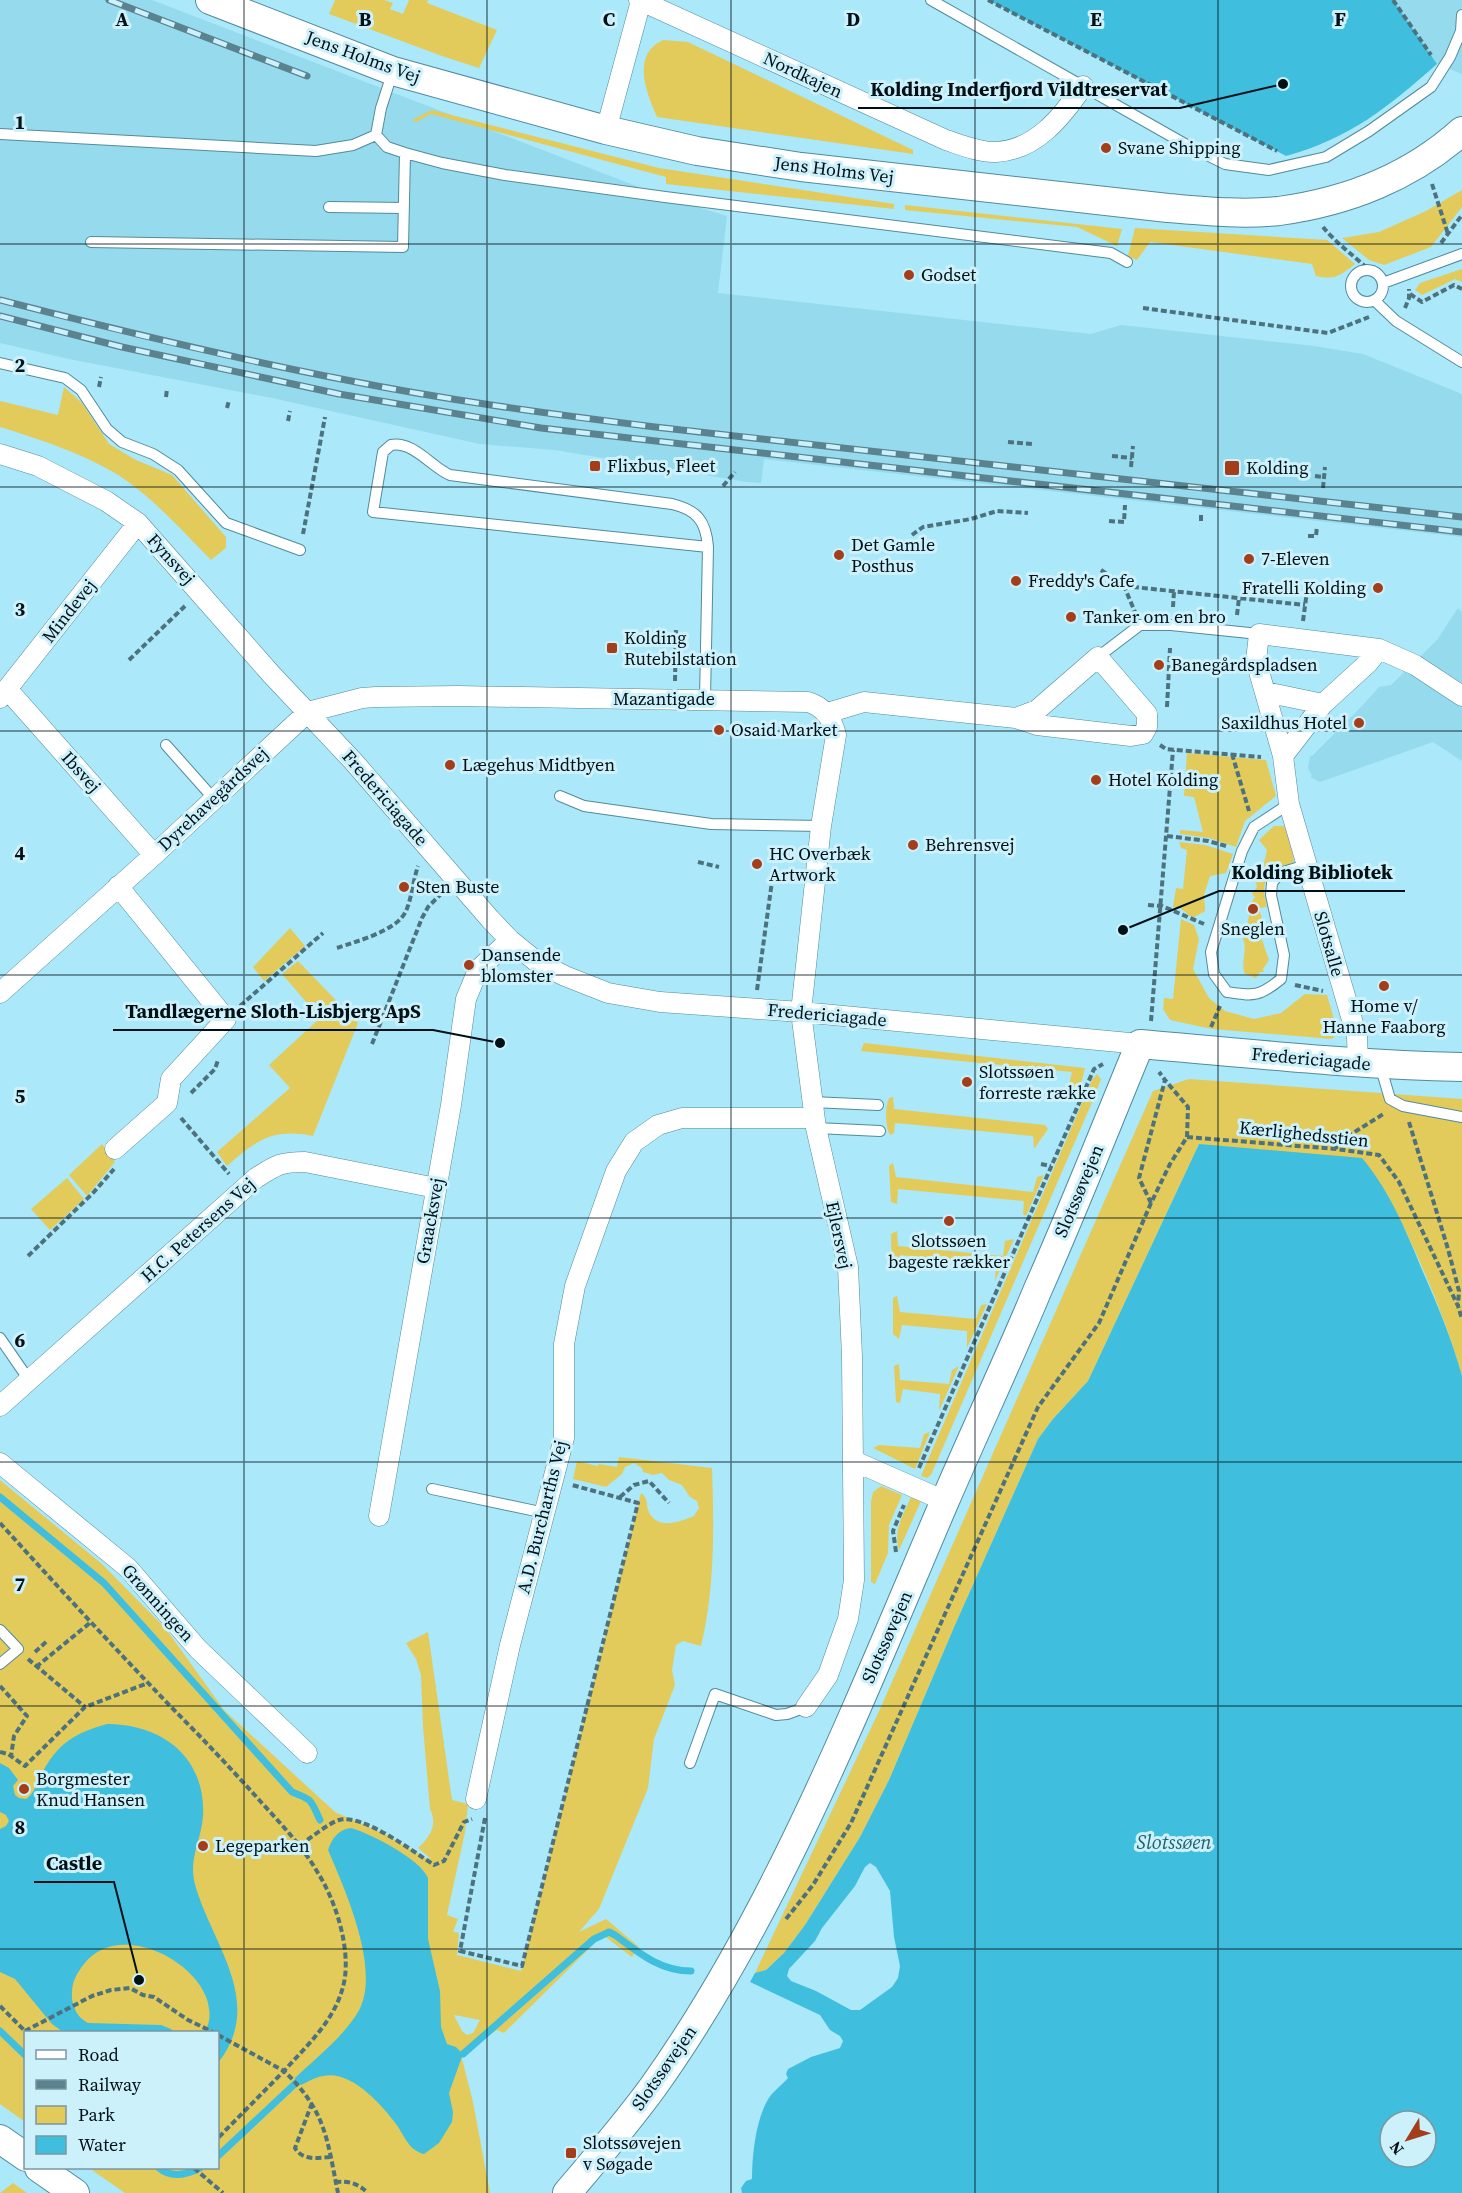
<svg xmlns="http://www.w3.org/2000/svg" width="1462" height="2193" viewBox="0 0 1462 2193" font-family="'Source Serif 4',serif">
<rect width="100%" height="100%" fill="#abe8fa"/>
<path fill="#96daee" d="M0,0H152L665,197L727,216L718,293L1091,334L1121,325L1314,346L1363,354L1462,394V537L764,459L761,483L747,482L555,450L480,444L272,398L69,359L0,343Z
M1393,0H1462V74L1437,64Z
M1458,608L1462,612V761L1433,742L1320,782L1310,777L1312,776L1308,768L1310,756H1312L1361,707L1379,687L1391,685L1437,640Z"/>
<path fill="#e2cb5a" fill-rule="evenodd" d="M335,0H384L393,3L390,9L403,14L409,0H428L427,3L497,30L479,68L442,56L329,14Z
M663,40L688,42L913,150V154L657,117C646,92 631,55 663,40Z
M432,110L659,168L894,204V209L666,184V177L431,114L416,122L412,120Z
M1462,190V207L1431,247L1384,265L1369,260L1342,238L1379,232L1426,211Z
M905,205L1122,229L1117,246L1077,227L905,210Z
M1135,228L1327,240L1355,264C1339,276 1336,280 1316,276L1312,264L1150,242L1137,260L1128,256Z
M1462,269V282L1455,279L1422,295L1415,290L1420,283Z
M64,387L82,403L109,444L136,460L172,475L226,537V548L211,560C184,533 158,503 127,481C94,457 39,439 0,427V401L58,415Z
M1187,753L1266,760L1276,796L1245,821L1236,847L1209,838L1180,834V830L1203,832L1194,797L1184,796Z
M1274,826H1284L1290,840L1294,862C1268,872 1259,878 1267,907L1259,908L1263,923H1256L1269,960L1263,969L1264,972H1260L1256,978L1245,974C1240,962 1248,951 1243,939C1246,934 1251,907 1251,903L1255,897L1252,894L1257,887L1256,883L1263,868L1267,850L1259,840Z
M1179,842L1205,845L1233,854L1226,873L1210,876L1204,895L1205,911L1193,918L1180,908L1173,907L1176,888L1183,889L1187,850L1181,848Z
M1181,919L1194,925L1199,939L1193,969L1209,998L1225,1011L1254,1019L1281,1013L1305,994L1327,995L1338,1033L1332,1039L1212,1029L1170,1020L1163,1009L1164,998L1173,999Z
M290,928L305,946L264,981L253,967Z
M298,961L358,1023L313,1136C272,1128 257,1140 227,1166L217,1152L290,1088L269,1065L320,1018L282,974Z
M864,1043L1085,1068L1078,1096L1068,1089L1072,1072L861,1051Z
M1097,1074L1101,1079L1096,1093L931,1475L927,1478L921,1476L1092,1080Z
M1189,1079L1462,1099V1376C1444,1313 1417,1252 1387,1194L1199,1144L1088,1381L1053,1419L1038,1439L955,1625L889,1780L860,1837L805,1925L784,1953L766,1970L755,1973L880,1709L1153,1091Z
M893,1097L894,1109L1045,1125L1048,1129L1034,1149L1033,1136L895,1123L894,1133L890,1135C885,1126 885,1108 889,1098Z
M102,1144L115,1162L87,1196L69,1175Z
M893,1163L896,1177L1033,1192L1037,1177L1044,1175L1026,1216L1023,1214L1024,1201L898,1189L897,1204L891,1202L889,1166Z
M67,1178L84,1199L50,1230L31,1209Z
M897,1231L898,1246L1003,1256L1005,1241L1014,1239L995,1281L996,1265L900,1255L896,1271L892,1268L891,1234Z
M897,1296L900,1312L976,1319L981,1305L987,1304L967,1348V1331L902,1325L899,1339L893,1334V1298Z
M899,1364L900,1380L949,1384L952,1370L959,1366L939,1411L940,1394L903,1389L900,1403L896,1402L894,1366Z
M930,1432L915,1469L873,1448L879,1445L920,1448L924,1434Z
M619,1457L712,1468C714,1527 715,1589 701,1646L683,1641L676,1645L672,1670L675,1685L654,1739L648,1788L599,1909L579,1932L606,1919L639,1947L632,1957L603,1935L504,2033L497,2030L463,2053L460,2051L473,2102L490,2193H125L89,2168H218V2032H26L25,2122L0,2104V1480L102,1564L166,1629L224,1710L335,1812L385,1834L427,1859L430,1858L418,1848C430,1837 438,1825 430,1809L423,1727L421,1675L416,1659L406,1643L428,1632L452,1800L468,1804L465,1832L447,1915L458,1919L453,1932L459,1933L457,1955L521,1971L641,1493C648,1498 646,1502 648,1510C656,1531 679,1522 694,1516L699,1508L697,1501L690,1497L682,1485L669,1480L662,1473L653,1475L643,1472L642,1468L634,1463L625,1467L622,1474L606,1487L573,1479L577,1461L597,1466L599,1464L617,1467ZM454,2015L480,2020L473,2033L467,2035L462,2031Z
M881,1486L902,1495L889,1525L888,1553L875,1584L871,1582V1501L873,1492Z
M911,1497L922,1499L899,1550C893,1530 903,1515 911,1497Z
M13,2183L27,2193H0Z"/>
<path fill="#40bede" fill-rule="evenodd" d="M988,0H1393L1437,64C1388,107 1351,138 1286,156Z
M1199,1144L1362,1158C1390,1191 1407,1233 1423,1272C1438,1306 1452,1340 1462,1376V2193H742L741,2188L746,2181L752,2179C752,2155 756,2115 771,2095C776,2089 783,2084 788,2078L786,2074L788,2069L811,2057L840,2048L843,2041L840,2036L830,2030L820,2015L750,1982L755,1973L766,1970L784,1953L805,1925L860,1837L889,1780L955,1625L1038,1439L1053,1419L1088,1381ZM870,1863L876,1867L890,1891L894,1937L900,1966L898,1978L892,1987L860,2010H851L816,1991L791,1981L787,1976L789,1969L815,1941L822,1928L855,1886L865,1867ZM1390,2121H1426V2157H1390Z
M107,1724C162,1724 206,1757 203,1816C201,1843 187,1859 196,1888C214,1947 265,2003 218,2063V2032H205C233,1979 125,1911 84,1964C77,1973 72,1981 72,1993C71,2005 77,2018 88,2023L161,2025L171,2029L174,2032H63L52,2024L15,1979L0,1972V1829L6,1826L9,1821L6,1815L0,1812V1763L9,1768L18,1780L13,1786L15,1795L19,1798L26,1799C34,1794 37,1783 41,1775C57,1744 74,1733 107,1724Z
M351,1828C372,1834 420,1859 428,1878V1939L440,1991L441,2027L447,2044L456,2047L463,2054L449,2093L453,2112L452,2122L439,2143L424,2154C408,2150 405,2136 396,2124C381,2104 351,2070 323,2076C315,2077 308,2082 301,2085L295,2078C316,2058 343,2037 358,2012C382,1971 345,1890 328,1850C332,1838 339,1829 351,1828Z"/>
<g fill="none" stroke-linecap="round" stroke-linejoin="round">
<path stroke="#40bede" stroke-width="7" d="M0,1497L104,1583L292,1792C314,1801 310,1799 320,1820
M0,2031L26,2056
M463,2054L594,1939L609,1932L615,1935C639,1953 660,1971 691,1971
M218,2156L298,2081
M159,2168C171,2178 186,2175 200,2168"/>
<defs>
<path id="service" d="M931,0L1185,144L1225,164L1269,170L1326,157L1369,131L1431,87L1450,57L1461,31L1462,15
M393,71L381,108L376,135L387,147L405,153L442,163L505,175L665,197L1111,253L1127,262
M0,134L316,151L353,145L376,135
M329,207L404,208
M91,242L403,247L405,153
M1351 286a16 16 0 1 1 32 0a16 16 0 1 1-32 0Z
M1383,283L1462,254
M1374,300L1396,321L1462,362
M0,363L65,378L81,390L107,429L122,442L153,454L178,470L226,523L300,550
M1098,657L1140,625H1171L1259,634
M705,699L708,547C706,521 697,510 672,504L450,475C431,467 414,441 391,445L383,452L373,512L708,547
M166,745L214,799
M560,796L584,806L711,824L821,826
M1289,804L1254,827L1242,851L1211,952L1214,974L1227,992C1254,996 1259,997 1281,979L1284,955L1271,895L1272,883L1280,873L1306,865
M1380,1065L1390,1099L1403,1106L1462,1117
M812,1102L878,1105
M816,1128L880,1131
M0,1338L29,1380
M432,1489L545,1513
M0,1630L18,1649L0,1664
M690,1763L715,1694L776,1715L787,1714L806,1707"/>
<path id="minor" d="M639,0L946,140C961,145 980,153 996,152C1036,150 1062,117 1083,86
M606,130L641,1
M0,454L38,466L106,501L138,523L271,674L353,761L490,919L510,940L537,962L565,976L608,993L660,1002L801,1012L1140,1044
M7,689L154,855
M1265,692L1323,704
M0,698L138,523
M827,713L864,702L1016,718L1037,725L1131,736L1143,734L1147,727V714L1098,657L1037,710L1016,718
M1283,756L1323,704L1368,663L1379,649
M0,993L154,855L308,712L362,698L376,697L458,696L808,702C824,707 832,718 836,735L821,826L801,1012L816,1128L848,1267L852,1356L854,1580L848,1619L828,1675L806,1707
M1358,1063L1357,1037L1289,804L1283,756L1256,661L1259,634L1379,649L1415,665L1462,696
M115,1149L167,1103L171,1079L226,1019L118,886
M0,1406L256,1178C276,1165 280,1162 305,1162L436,1188
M854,1461L945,1501
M0,1463L128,1568L198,1649L307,1753
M379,1516L451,1105L466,999L478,970L510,940
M476,1799L510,1645L564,1438V1344L575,1286L616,1171L634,1142L658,1125L682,1118H814"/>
<path id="secondary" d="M210,0L393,71L606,130L697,151L801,167L1168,208C1204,211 1242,215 1279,211C1346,202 1411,177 1462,131
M0,2139L26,2157
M39,2168L75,2193
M567,2193C596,2159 626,2124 653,2087C777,1913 860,1699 944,1503C975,1431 1008,1361 1038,1289C1074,1208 1106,1126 1140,1044C1247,1053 1354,1065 1462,1067"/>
</defs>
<use href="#service" stroke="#518b9c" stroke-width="12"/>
<use href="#minor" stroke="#518b9c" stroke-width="21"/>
<use href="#secondary" stroke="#518b9c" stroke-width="30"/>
<path stroke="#4d727e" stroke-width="4" stroke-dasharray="6 3" stroke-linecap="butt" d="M988,0L1277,151
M1393,0L1431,55
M1432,184L1448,234
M1323,227C1334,241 1354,256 1368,269
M1441,243L1462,215
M1410,294L1422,302L1454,285L1462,289
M1143,308L1328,333L1369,317
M1405,308L1409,298V289
M99,387L101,377
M166,397L167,389
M227,408L229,400
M288,421L290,411
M1008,442L1032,444
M1112,456L1132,458
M1131,467L1133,446
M1315,476L1324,477
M723,486L735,472
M1323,488L1325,467
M1109,521L1124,522L1125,505
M1201,521V513
M303,534L325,417
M912,535L923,527L971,519L997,511L1028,513
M1308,536H1316L1317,526
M1101,570L1124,586L1135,612
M1124,586L1305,605
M1173,607L1174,591
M1237,615L1239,598
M1303,621L1307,591
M129,660L185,606
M675,681L676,627
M1167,707L1170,648
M1160,745L1166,749L1261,757
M1232,754L1249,811
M1167,836L1208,841L1226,846
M698,862L719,867
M1148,905L1162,906L1204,924
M337,948C357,941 397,931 406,911C412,897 413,881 418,866
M1295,985L1323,991
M757,990L773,874
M240,1006L323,933
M1151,1021L1173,750
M1211,1027L1220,1006
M372,1044L422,918L428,907L442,893
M191,1093L215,1069L218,1060
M181,1118L229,1174
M1409,1122L1448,1249L1459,1291L1458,1305
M1187,1137L1336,1149L1379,1155L1399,1182L1458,1306L1462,1319
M1336,1149L1337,1143L1385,1113
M1041,1164L1051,1166
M1151,1203L1139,1178L1165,1080L1159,1072
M28,1256L93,1193L114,1169
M919,1468L1094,1069L1103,1064
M620,1497L634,1485L649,1481L669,1503
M0,1523C58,1587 117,1651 177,1713C206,1742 234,1772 261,1802C282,1825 303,1847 318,1873C336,1902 349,1944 345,1977C339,2017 309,2043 284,2071C326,2111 327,2139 338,2193
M896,1552L893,1531L904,1505
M35,1652L47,1641
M28,1659L85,1707
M36,1667L91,1622
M0,1686L27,1716L14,1736L11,1756
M0,1752L8,1754L25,1766L85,1707L148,1683
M485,1818L460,1951L522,1966L638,1503L572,1485
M300,1845C311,1838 327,1824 339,1820C362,1813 414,1852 434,1865L444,1861L464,1822L472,1819
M786,1919L813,1885L851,1823L1038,1407L1099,1323L1151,1203L1170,1164L1187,1137L1188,1107L1165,1080
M0,2006L26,2032
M25,2031L92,1996L111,1990L130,1988L143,1995L154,1997L188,2020L213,2032
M218,2035L284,2071L218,2138
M312,2103L295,2148C303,2161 317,2158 330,2157
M194,2168L223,2193
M335,2182C350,2181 357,2183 368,2193"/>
<use href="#service" stroke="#fff" stroke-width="10"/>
<use href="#minor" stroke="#fff" stroke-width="20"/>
<use href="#secondary" stroke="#fff" stroke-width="28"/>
<defs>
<path id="rail" d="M109,0L307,76
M0,300C113,329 226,357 341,379C445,400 550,414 655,427L1462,517
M0,316L122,347L339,394L541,428L1462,532"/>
</defs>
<use href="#rail" stroke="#5a828f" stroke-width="7"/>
<use href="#rail" stroke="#cdf1fb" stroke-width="4.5" stroke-dasharray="14" stroke-linecap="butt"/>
</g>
<path fill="none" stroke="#001017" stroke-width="1.5" stroke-opacity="0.55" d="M244,0V2193M487,0V2193M731,0V2193M975,0V2193M1218,0V2193M0,244H1462M0,487H1462M0,731H1462M0,975H1462M0,1218H1462M0,1462H1462M0,1706H1462M0,1949H1462"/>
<g fill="#a43d1a" stroke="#cdf1fb" stroke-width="2">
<circle cx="1106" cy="148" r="6"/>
<circle cx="909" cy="275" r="6"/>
<rect x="589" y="460" width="12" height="12" rx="3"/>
<rect x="1224" y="460" width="16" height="16" rx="3"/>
<circle cx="839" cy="555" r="6"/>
<circle cx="1249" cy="559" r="6"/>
<circle cx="1016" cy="581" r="6"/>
<circle cx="1378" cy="588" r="6"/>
<circle cx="1071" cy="617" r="6"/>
<rect x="606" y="642" width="12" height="12" rx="3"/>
<circle cx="1159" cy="665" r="6"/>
<circle cx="1359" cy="723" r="6"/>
<circle cx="719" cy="730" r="6"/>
<circle cx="450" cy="765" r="6"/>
<circle cx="1096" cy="780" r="6"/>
<circle cx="913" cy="845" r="6"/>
<circle cx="757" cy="864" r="6"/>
<circle cx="404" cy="887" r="6"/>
<circle cx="1253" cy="909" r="6"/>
<circle cx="469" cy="965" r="6"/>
<circle cx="1384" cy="986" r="6"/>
<circle cx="967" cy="1082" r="6"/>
<circle cx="949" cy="1221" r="6"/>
<circle cx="24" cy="1789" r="6"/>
<circle cx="203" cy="1846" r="6"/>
<rect x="565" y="2147" width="12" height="12" rx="3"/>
</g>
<g text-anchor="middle" stroke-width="6" stroke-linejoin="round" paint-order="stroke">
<g font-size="18" fill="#001017" stroke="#cdf1fb">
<text transform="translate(363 57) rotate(20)" y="6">Jens Holms Vej</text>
<text transform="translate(803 75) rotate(25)" y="6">Nordkajen</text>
<text transform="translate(834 170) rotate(7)" y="6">Jens Holms Vej</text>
<text transform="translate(171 559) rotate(48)" y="6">Fynsvej</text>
<text transform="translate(69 611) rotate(-52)" y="6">Mindevej</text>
<text x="664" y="705">Mazantigade</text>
<text transform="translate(81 772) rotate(48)" y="6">Ibsvej</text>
<text transform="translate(385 798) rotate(49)" y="6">Fredericiagade</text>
<text transform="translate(213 799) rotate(-43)" y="6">Dyrehavegårdsvej</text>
<text transform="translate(1329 944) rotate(74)" y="6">Slotsalle</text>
<text transform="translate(827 1015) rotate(5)" y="6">Fredericiagade</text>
<text transform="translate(1311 1059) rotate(5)" y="6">Fredericiagade</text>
<text transform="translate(1304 1134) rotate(6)" y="6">Kærlighedsstien</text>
<text transform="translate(1079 1191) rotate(-67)" y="6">Slotssøvejen</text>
<text transform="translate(430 1221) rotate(-80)" y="6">Graacksvej</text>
<text transform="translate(198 1230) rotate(-42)" y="6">H.C. Petersens Vej</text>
<text transform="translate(839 1235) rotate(78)" y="6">Ejlersvej</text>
<text transform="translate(542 1517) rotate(-76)" y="6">A.D. Burcharths Vej</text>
<text transform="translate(158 1603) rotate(48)" y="6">Grønningen</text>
<text transform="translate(887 1637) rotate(-66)" y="6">Slotssøvejen</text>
<text transform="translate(664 2068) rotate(-55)" y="6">Slotssøvejen</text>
</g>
<g font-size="18" fill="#001017" stroke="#cdf1fb" text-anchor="start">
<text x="1118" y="154">Svane Shipping</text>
<text x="921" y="281">Godset</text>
<text x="607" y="472">Flixbus, Fleet</text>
<text x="1246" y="474">Kolding</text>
<text x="851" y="551">Det Gamle<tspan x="851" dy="21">Posthus</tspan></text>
<text x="1261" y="565">7-Eleven</text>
<text x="1028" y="587">Freddy's Cafe</text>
<text x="1366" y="594" text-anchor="end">Fratelli Kolding</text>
<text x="1083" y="623">Tanker om en bro</text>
<text x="624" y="644">Kolding<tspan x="624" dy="21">Rutebilstation</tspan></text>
<text x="1171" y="671">Banegårdspladsen</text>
<text x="1347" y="729" text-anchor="end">Saxildhus Hotel</text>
<text x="731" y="736">Osaid Market</text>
<text x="462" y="771">Lægehus Midtbyen</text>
<text x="1108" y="786">Hotel Kolding</text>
<text x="925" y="851">Behrensvej</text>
<text x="769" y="860">HC Overbæk<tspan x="769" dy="21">Artwork</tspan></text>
<text x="416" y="893">Sten Buste</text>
<text x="1253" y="935" text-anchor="middle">Sneglen</text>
<text x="481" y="961">Dansende<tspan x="481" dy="21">blomster</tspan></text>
<text x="1384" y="1012" text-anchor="middle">Home v/<tspan x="1384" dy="21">Hanne Faaborg</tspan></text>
<text x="979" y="1078">Slotssøen<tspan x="979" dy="21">forreste række</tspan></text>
<text x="949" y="1247" text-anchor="middle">Slotssøen<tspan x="949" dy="21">bageste rækker</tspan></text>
<text x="36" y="1785">Borgmester<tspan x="36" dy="21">Knud Hansen</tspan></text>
<text x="215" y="1852">Legeparken</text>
<text x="583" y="2149">Slotssøvejen<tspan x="583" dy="21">v Søgade</tspan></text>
</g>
<g font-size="20" font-style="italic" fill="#1f6172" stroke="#cdf1fb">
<text x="1174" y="1849">Slotssøen</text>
</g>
</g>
<g font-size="20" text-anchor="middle" font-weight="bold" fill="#001017" stroke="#cdf1fb" stroke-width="6" stroke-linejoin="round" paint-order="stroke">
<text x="122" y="26">A</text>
<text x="365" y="26">B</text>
<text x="609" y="26">C</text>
<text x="853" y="26">D</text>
<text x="1096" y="26">E</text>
<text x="1340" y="26">F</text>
<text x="20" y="129">1</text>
<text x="20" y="372">2</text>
<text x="20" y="616">3</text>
<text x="20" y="860">4</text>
<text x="20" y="1103">5</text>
<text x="20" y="1347">6</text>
<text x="20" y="1591">7</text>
<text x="20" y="1834">8</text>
</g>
<path fill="none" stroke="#001017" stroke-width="2" d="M1283 84L1180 108H858M1123 930L1219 891H1405M500 1043L433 1030H113M139 1980L114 1882H34"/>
<g fill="#001017" stroke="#cdf1fb" stroke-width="2">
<circle cx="1283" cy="84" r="6"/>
<circle cx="1123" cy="930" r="6"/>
<circle cx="500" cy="1043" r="6"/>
<circle cx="139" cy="1980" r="6"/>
</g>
<g font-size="20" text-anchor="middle" font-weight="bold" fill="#001017" stroke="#cdf1fb" stroke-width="6" stroke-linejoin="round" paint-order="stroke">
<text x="1019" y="96">Kolding Inderfjord Vildtreservat</text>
<text x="1312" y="879">Kolding Bibliotek</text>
<text x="273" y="1018">Tandlægerne Sloth-Lisbjerg ApS</text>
<text x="74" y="1870">Castle</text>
</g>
<rect x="24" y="2031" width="195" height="138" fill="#cdf1fb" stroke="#7b97a0" stroke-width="1.5"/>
<rect x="36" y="2050" width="30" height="9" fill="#ffffff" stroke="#7b97a0" stroke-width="1.5"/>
<text x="78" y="2061" font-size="18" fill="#001017">Road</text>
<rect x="36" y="2080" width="30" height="9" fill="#5a828f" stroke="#7b97a0" stroke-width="1.5"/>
<text x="78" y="2091" font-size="18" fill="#001017">Railway</text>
<rect x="36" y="2106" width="30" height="18" fill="#e2cb5a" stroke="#7b97a0" stroke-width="1.5"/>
<text x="78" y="2121" font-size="18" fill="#001017">Park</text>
<rect x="36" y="2136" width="30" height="18" fill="#40bede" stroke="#7b97a0" stroke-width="1.5"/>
<text x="78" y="2151" font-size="18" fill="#001017">Water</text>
<g transform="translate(1408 2139) rotate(232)"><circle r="28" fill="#cdf1fb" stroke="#7b97a0" stroke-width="1.5"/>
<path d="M0-4.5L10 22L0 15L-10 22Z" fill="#a43d1a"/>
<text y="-9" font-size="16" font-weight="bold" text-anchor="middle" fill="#001017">N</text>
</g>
</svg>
